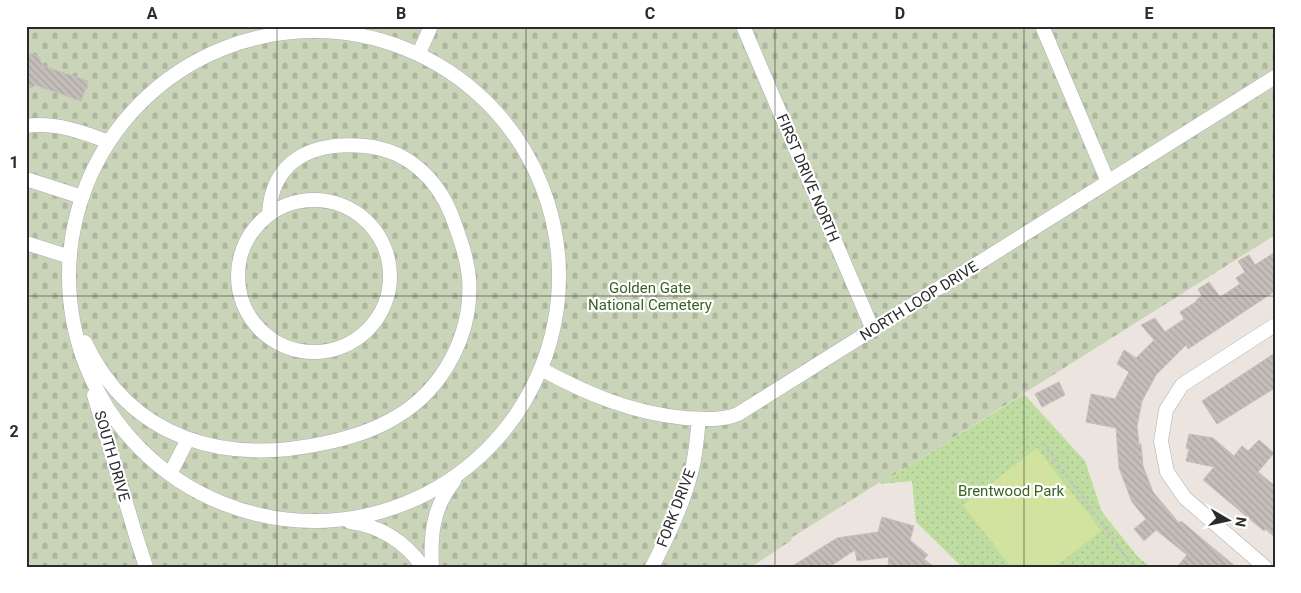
<svg xmlns="http://www.w3.org/2000/svg" width="1301" height="593" viewBox="0 0 1301 593" font-family="Roboto,sans-serif">
<defs>
<pattern id="cemetery-stones" width="16" height="16" patternUnits="userSpaceOnUse" patternTransform="scale(1.25)"><rect width="16" height="16" fill="#cad4b8"/><path d="M2 7V4a2 2 0 0 1 4 0v3zM10 15v-3a2 2 0 0 1 4 0v3z" fill="#aeb69e"/></pattern>
<pattern id="park-dots" width="8" height="8" patternUnits="userSpaceOnUse" patternTransform="scale(1.25)"><rect width="8" height="8" fill="#c0dda1"/><path d="M2 2h.1M6 6h.1" fill="none" stroke="#a5be8b" stroke-width="1.8" stroke-linecap="round"/></pattern>
<pattern id="building-back-hatch" width="6" height="6" patternUnits="userSpaceOnUse" patternTransform="scale(1.25)"><rect width="6" height="6" fill="#c4bebb"/><path d="M-1 5l2 2M0 0l6 6M5-1l2 2" fill="none" stroke="#a9a3a1"/></pattern>
</defs>
<rect width="100%" height="100%" fill="#ece4df"/>
<path fill="url(#cemetery-stones)" d="M33,26H1275V235L880,484V482L791,538L792,540L751,567H26V32Z"/>
<path fill="url(#park-dots)" d="M1024,394L1085,461L1102,512L1138,557L1151,567H962L916,522L912,481L880,484Z"/>
<path fill="#d1e39e" d="M1037,448L1101,531L1055,567H1011L963,505Z"/>
<path fill="url(#building-back-hatch)" stroke="#c7bfb9" d="M31,54L38,56L43,66L88,81L81,101L36,85L26,90V56Z
M1275,252V291L1188,349L1186,345L1156,375L1142,401L1137,426L1139,444H1141L1143,466L1153,492L1179,523L1181,521L1236,567H1177L1187,555L1156,530L1144,541L1134,529L1146,519L1132,502L1119,468L1116,428L1086,422L1091,394L1115,399L1129,372L1117,364L1124,350L1136,358L1154,340L1141,325L1155,318L1165,332L1184,319L1180,312L1197,301L1196,300L1202,296L1198,289L1209,282L1220,297L1240,284L1236,278L1245,272L1238,261L1249,255L1255,265Z
M1275,353V388L1217,424L1202,401Z
M1059,382L1065,395L1042,407L1035,394Z
M1189,434L1213,438L1234,456L1242,446L1248,451L1259,440L1274,453L1258,472L1275,486V537L1265,529L1264,531L1203,480L1214,467L1186,461L1189,449L1186,448Z
M882,517L914,526L910,540L928,555L924,559L934,567H901L888,564L889,557L857,561L855,550L829,567H791L837,538L878,532Z"/>
<g fill="none" stroke-linecap="round" stroke-linejoin="round">
<defs>
<path id="street" d="M743,26L873,330
M1042,26L1108,182
M69 276a245 245 0 1 1 490 0a245 245 0 1 1-490 0Z
M419,53L431,26
M26,126C56,122 82,132 109,142
M26,179L82,197
M238 276a76 76 0 1 1 152 0a76 76 0 1 1-152 0Z
M26,243L70,257
M85,342C131,440 225,465 325,443C349,438 375,430 396,417C444,389 473,333 469,278C467,256 459,236 452,216C437,178 407,150 365,146C314,141 272,159 269,214
M541,369C587,394 632,413 685,418C703,419 721,421 738,414L1275,77
M94,395L136,536L146,567
M170,474L188,439
M350,522C381,526 405,542 423,567
M432,567C430,535 433,507 454,481
M652,567C668,536 684,503 692,469C696,453 697,436 699,419
M1265,567L1185,498L1167,472L1161,441L1166,410L1182,385L1275,325"/>
</defs>
<use href="#street" stroke="#abafb6" stroke-width="15"/>
<path stroke="#c4c4c4" stroke-width="2.5" stroke-dasharray="4 2.5" stroke-linecap="butt" d="M1043,443L1133,567"/>
<use href="#street" stroke="#fff" stroke-width="14"/>
</g>
<path fill="none" stroke="#2b2b2b" stroke-width="1" stroke-opacity="0.55" d="M277,26V567M526,26V567M775,26V567M1024,26V567M26,296H1275"/>
<g text-anchor="middle" stroke-width="4.5" stroke-linejoin="round" paint-order="stroke">
<g font-size="15" fill="#2b2b2b" stroke="#fff">
<text transform="translate(808 178) rotate(67)" y="5">FIRST DRIVE NORTH</text>
<text transform="translate(919 301) rotate(-32)" y="5">NORTH LOOP DRIVE</text>
<text transform="translate(112 456) rotate(74)" y="5">SOUTH DRIVE</text>
<text transform="translate(676 508) rotate(-69)" y="5">FORK DRIVE</text>
</g>
<g font-size="15" fill="#3a6222" stroke="#fff">
<text x="650" y="293">Golden Gate<tspan x="650" dy="17">National Cemetery</tspan></text>
<text x="1011" y="496">Brentwood Park</text>
</g>
</g>
<rect width="1301" height="593" fill="none" stroke="#ffffff" stroke-width="55"/>
<g transform="translate(1228 520) rotate(99)" stroke="#ffffff" stroke-width="4" paint-order="stroke">
<path d="M0-4L9 19L0 12L-9 19Z" fill="#2b2b2b"/>
<text y="-8" font-size="14" font-weight="bold" text-anchor="middle" fill="#2b2b2b">N</text>
</g>
<rect x="28" y="28" width="1246" height="538" fill="none" stroke="#2b2b2b" stroke-width="2"/>
<g font-size="16" text-anchor="middle" font-weight="bold" fill="#2b2b2b">
<text x="152" y="19">A</text>
<text x="401" y="19">B</text>
<text x="650" y="19">C</text>
<text x="900" y="19">D</text>
<text x="1149" y="19">E</text>
<text x="14" y="168">1</text>
<text x="14" y="437">2</text>
</g>
</svg>
